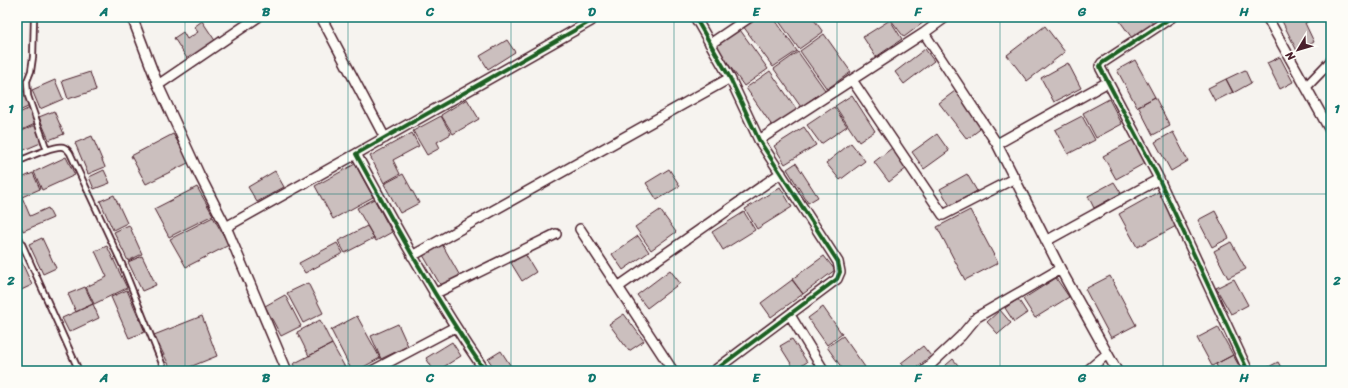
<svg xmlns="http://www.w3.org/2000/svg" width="1348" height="388" viewBox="0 0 1348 388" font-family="Sriracha,sans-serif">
<rect width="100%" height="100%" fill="#f6f3ef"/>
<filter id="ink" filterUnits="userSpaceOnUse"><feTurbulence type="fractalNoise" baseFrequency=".025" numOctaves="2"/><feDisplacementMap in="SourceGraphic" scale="8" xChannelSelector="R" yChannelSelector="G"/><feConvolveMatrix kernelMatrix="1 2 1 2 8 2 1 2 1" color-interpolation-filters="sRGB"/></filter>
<g filter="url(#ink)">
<path fill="#cbbfbe" stroke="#4a1f2b" d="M755,17H773L797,51L773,67L743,26Z
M776,17H812L823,32L799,49Z
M895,17H927L928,19L904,37L891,20Z
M1117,17H1149L1153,24L1132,38Z
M1280,17H1318L1305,23L1314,42L1297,51Z
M890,20L902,39L876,57L863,37Z
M202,21L216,42L188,60L174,38L183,32L187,39L198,32L194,27Z
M1045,26L1065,52L1027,81L1007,55Z
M738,27L768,69L744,86L714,44Z
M824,34L851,72L827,89L800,51Z
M507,40L515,52L488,69L480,56Z
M925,49L934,61L904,84L895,72Z
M798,52L825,90L801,107L774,69Z
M1280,57L1293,82L1280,89L1267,63Z
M1135,60L1155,97L1137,107L1117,70Z
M1068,63L1081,88L1054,102L1041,78Z
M1245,70L1251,83L1233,93L1226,79Z
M770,71L797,110L773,127L746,88Z
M90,72L96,90L68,99L62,81Z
M1226,79L1233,92L1215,101L1208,88Z
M55,80L63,99L40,109L32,90Z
M19,81L30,106L17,112V82Z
M955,91L983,127L967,139L939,103Z
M852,95L875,131L859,142L835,106Z
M1155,97L1170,126L1153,135L1138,106Z
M467,99L479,119L453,134L441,115Z
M1109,99L1122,124L1096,138L1083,113Z
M834,107L847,126L821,144L807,125Z
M30,108L37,123L20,131L17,124V114Z
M54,111L64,134L49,140L39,117Z
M441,116L451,134L437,142L440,148L427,155L413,131Z
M1082,116L1095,140L1068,154L1055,130Z
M36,125L43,142L17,153V133Z
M804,127L816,145L785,164L774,146Z
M1173,132L1188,161L1171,171L1155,142Z
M412,133L419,146L393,160L400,174L384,183L370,156Z
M173,134L190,162L146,184L131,156Z
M937,134L949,151L924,169L912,152Z
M92,136L105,167L88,174L75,143Z
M1133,140L1145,163L1116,179L1103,156Z
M851,143L865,161L840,180L826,163Z
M892,148L907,168L889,182L874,162Z
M66,157L75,175L42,190L34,172Z
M796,163L818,197L808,203L787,169Z
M355,164L373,197L333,219L315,186Z
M669,169L680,186L657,200L646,183Z
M104,170L110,183L94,189L89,177Z
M275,171L284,187L257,202L248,187Z
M33,173L40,189L22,197L30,216L48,208L53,218L23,231L17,218V180Z
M403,174L419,203L400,213L384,184Z
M967,174L977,191L950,206L940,189Z
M1114,182L1121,193L1094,208L1088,196Z
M197,187L213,215L169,237L154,209Z
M780,187L792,207L757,229L745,209Z
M1160,191L1178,225L1137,247L1119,214Z
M114,195L127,223L113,230L100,201Z
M374,199L392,232L376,241L357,208Z
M660,210L676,232L651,250L635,227Z
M970,210L998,263L965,280L937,227Z
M1215,211L1229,238L1212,247L1198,220Z
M744,212L755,230L723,250L712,232Z
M213,217L229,245L186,267L170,239Z
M129,225L142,254L128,261L114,232Z
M367,226L374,238L345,253L338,241Z
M638,236L649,252L623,270L612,254Z
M42,238L56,268L43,274L29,244Z
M1231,242L1246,269L1228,278L1214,251Z
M337,243L343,253L305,273L299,263Z
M442,244L460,276L441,286L423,255Z
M107,246L127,288L94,304L86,287L107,277L95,251Z
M17,254H18L32,285L17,292Z
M525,254L536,272L522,281L511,263Z
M142,256L156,285L142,291L128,262Z
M824,256L835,270L803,294L792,279Z
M670,270L680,283L647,308L637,295Z
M1110,276L1136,325L1111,338L1085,289Z
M1056,278L1069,297L1035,318L1023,299Z
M1234,279L1248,305L1231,314L1216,288Z
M792,280L803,294L771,317L761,303Z
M308,283L323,313L303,323L287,293Z
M85,287L93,304L76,312L68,294Z
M127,290L145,332L129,338L111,297Z
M285,295L301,326L281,336L265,306Z
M1018,299L1027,313L1014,322L1005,308Z
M93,304L99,318L69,332L62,318Z
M823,307L842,334L827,345L808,318Z
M1000,310L1011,323L998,334L987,322Z
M624,314L644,341L629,351L609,324Z
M202,316L217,356L180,371H172L154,335Z
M357,316L380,358L356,371H352L331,330Z
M320,320L332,344L309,356L297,332Z
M398,324L408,346L381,359L371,336Z
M1218,327L1233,355L1212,366L1197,338Z
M843,336L865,367L859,371H844L827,347Z
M792,339L807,362L795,370L780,346Z
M452,342L461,356L437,371H434L426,358Z
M332,344L347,371H297L293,364Z
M923,346L931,356L912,371H908L901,363Z
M501,351L514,371H496L488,359Z
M1233,355L1242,371H1219L1216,364Z
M953,359L962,370L961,371H939Z
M1278,362L1283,371H1261Z"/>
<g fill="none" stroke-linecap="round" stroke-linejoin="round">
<defs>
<path id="lane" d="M34,17L33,57L31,71L27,81L28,96L47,150
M17,162C26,158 55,145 63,147C66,148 68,150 70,153L122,264L165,371
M17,233L79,371"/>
<path id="street" d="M132,17L158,85L199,174L226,227
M321,17L385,138
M695,17L730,78L759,140L838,262L840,272L837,279L714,371
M1172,17L1102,63L1100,66L1101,69L1157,175L1248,371
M1267,17L1331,132
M924,33L997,144L1062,272L1117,371
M710,44L750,17
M852,80L943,215L1015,178
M158,85L258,17
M1306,87L1331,61
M759,140L924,33L946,17
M997,144L1108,82
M580,229L673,371
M1046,241L1159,179
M412,256L730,78
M618,287L781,173
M434,294L556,234
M790,315L824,371
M287,371L226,227L356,154
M372,371L455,327
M485,371C436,300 397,229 356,154L591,21
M924,371L961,336L977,317L1060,269
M1087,371L1107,354"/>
</defs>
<use href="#lane" stroke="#4a1f2b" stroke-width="8"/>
<use href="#street" stroke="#4a1f2b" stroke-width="12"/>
<use href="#lane" stroke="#fdfcf7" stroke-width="4.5"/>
<use href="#street" stroke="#fdfcf7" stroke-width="9"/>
<defs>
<path id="cycleway" d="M695,17L730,78L759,140L838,262L840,272L837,279L714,371
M1172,17L1102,63L1100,66L1101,69L1157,175L1248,371
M485,371C436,300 397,229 356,154L591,21"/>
</defs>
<use href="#cycleway" stroke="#fdfcf7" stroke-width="6"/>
<use href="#cycleway" stroke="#1b5e20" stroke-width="4"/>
</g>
</g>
<path fill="none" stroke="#0f766e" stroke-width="1" stroke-opacity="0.55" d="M185,17V371M348,17V371M511,17V371M674,17V371M837,17V371M1000,17V371M1163,17V371M17,194H1331"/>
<rect width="1348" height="388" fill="none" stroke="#fdfcf7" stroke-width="44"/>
<g transform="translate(1298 50) rotate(232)" stroke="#fdfcf7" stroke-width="3" paint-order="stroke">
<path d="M0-3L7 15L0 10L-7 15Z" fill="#4a1f2b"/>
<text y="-6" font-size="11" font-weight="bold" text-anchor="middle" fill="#4a1f2b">N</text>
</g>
<rect x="22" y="22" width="1304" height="344" fill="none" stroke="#0f766e" stroke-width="1.5"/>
<g font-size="13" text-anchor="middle" font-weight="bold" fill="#0f766e">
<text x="104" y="16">A</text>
<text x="266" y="16">B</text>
<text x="430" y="16">C</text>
<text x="592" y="16">D</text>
<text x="756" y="16">E</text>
<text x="918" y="16">F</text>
<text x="1082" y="16">G</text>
<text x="1244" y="16">H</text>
<text x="11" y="113">1</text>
<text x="1337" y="113">1</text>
<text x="11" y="285">2</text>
<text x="1337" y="285">2</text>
<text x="104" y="382">A</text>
<text x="266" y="382">B</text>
<text x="430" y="382">C</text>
<text x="592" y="382">D</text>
<text x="756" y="382">E</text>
<text x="918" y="382">F</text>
<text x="1082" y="382">G</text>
<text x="1244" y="382">H</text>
</g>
</svg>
